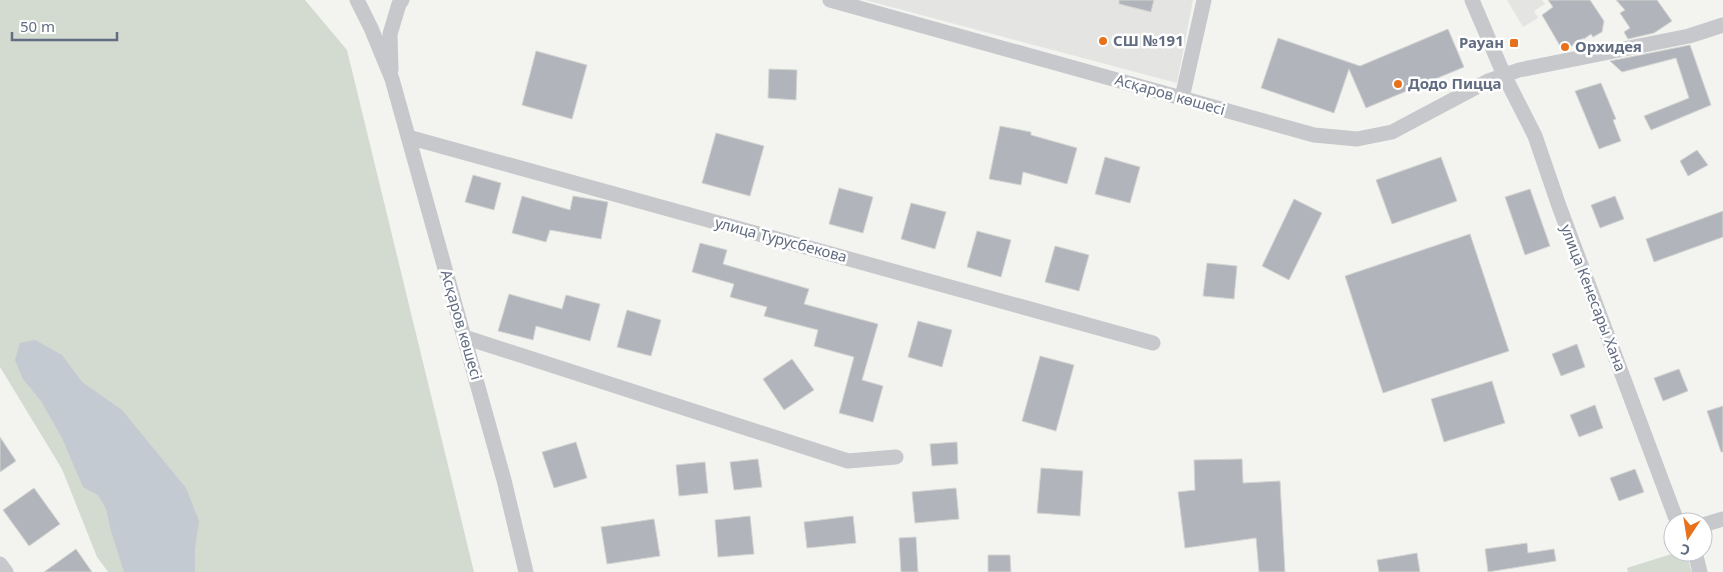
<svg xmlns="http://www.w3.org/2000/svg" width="1723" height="572" viewBox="0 0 1723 572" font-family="'Noto Sans',sans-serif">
<rect width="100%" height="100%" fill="#f3f4ef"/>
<path fill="#e4e4e3" d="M865,0H1193L1177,83Z
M1507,0H1542L1545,4L1534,11L1538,18L1523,27Z"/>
<path fill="#d3dbd0" d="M0,0H305L347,50L474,572H108L97,557L62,469L0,367Z
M1678,552H1686L1692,572H1628L1627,568Z"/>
<path fill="#c3cad1" d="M35,340L62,355L82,382L122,410L186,488L199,521L195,549V572H124L111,531L106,509L98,495L83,487L62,438L41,401L23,379L15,360L20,343Z"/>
<path fill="#b1b5bb" stroke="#d4d5d2" d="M1119,0H1154L1151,12L1119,4Z
M1548,0H1590L1604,21L1602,32L1593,37L1591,34L1584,39L1582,38L1583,39L1563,51L1542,15L1553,7Z
M1616,0H1657L1672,21L1654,33L1628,39L1624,32L1630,28L1620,13L1625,10Z
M1448,29L1464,67L1366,108L1349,69L1334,113L1261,88L1278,38L1360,66Z
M1690,45L1711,105L1651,130L1644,116L1689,98L1676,58L1622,72L1610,61Z
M536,51L587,65L572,119L522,105Z
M769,69L797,70L796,100L768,98Z
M1601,83L1616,119L1613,120L1621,141L1599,149L1575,91Z
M1000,126L1031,132V135L1077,148L1067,184L1023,172L1021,185L989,179Z
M716,133L764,146L750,196L702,183Z
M1697,150L1708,165L1688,176L1680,161Z
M1105,157L1140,167L1130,203L1095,194Z
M1441,157L1457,201L1392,224L1376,180Z
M473,175L501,183L494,210L465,202Z
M839,188L873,197L863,233L829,224Z
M1530,189L1550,246L1525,255L1505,197Z
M522,196L570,210L573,196L608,202L601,239L550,230L546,242L512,233Z
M1615,196L1624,219L1600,228L1591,205Z
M1294,199L1322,213L1289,280L1262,266Z
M911,203L946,212L935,249L901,239Z
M1723,211V237L1654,262L1646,239Z
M977,231L1011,240L1001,277L967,267Z
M1470,234L1509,351L1383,393L1345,276Z
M700,243L727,250L723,264L809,289L804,304L878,324L862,380L883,386L873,422L839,413L854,357L814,346L818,330L764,316L767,307L730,297L734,284L692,272Z
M1055,246L1089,255L1079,291L1045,282Z
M1207,263L1237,266L1234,299L1203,296Z
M509,294L562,309L566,295L600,304L590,341L536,326L533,340L498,331Z
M627,310L661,320L651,356L617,347Z
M918,321L952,330L942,367L908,357Z
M1577,344L1585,367L1561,376L1552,354Z
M1040,356L1074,365L1056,431L1022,421Z
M792,359L814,390L784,410L763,379Z
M1679,369L1688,391L1663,401L1654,378Z
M1492,381L1505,423L1444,442L1431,399Z
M1595,405L1603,428L1579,437L1570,415Z
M1723,406V452H1721L1707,411Z
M0,437L16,461L0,472Z
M576,442L587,478L554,488L542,452Z
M957,442L958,464L932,466L930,444Z
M758,459L762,487L734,490L730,462Z
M1242,459L1243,483L1280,481L1285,572H1259L1256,538L1185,548L1178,492L1195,490L1194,460Z
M705,462L708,493L679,496L676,465Z
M1041,468L1083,471L1080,516L1037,513Z
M1635,469L1644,492L1619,501L1610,478Z
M34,488L60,524L29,546L3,510Z
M956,488L959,519L915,523L912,492Z
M750,516L754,554L718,557L715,520Z
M853,516L856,543L807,548L804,522Z
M654,519L660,556L607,564L601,527Z
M916,537L918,572H901L899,538Z
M1527,543L1528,553L1554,549L1556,561L1488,572L1485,549Z
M76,549L92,572H44Z
M1417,553L1420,572H1379L1377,560Z
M988,555H1010L1011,572H988Z"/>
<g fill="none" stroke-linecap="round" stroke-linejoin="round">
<path stroke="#c6c8cc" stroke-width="15" d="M357,0L371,28L392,79L504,480L526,572
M830,0L1314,135L1357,139L1392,132L1488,81L1519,70L1689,36L1723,25
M1472,0L1504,75L1535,136L1559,206L1675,516L1679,522
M391,70L390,34L399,4L402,0
M1182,98L1204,0
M408,137L1153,343
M464,337L848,461L896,457
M1703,525L1723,519
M1695,552L1700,572
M0,564L6,572"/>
</g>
<g fill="#e8721b" stroke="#fff" stroke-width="2">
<circle cx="1103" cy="41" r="5"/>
<rect x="1509" y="38" width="10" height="10" rx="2.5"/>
<circle cx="1565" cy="47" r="5"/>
<circle cx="1398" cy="84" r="5"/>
</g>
<g text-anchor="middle" stroke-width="5" stroke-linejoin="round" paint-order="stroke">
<g font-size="15" font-weight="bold" fill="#626d82" stroke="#fff" text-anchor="start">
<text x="1113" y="46">СШ №191</text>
<text x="1504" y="48" text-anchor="end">Рауан</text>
<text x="1575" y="52">Орхидея</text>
<text x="1408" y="89">Додо Пицца</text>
</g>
<g font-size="15" fill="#626d82" stroke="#fff">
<text transform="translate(1170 95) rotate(16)" y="5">Асқаров көшесі</text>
<text transform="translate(781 240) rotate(15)" y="5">улица Турусбекова</text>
<text transform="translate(1593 298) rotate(69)" y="5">улица Кенесары Хана</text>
<text transform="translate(461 325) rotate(74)" y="5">Асқаров көшесі</text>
</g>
</g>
<g transform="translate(1688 537) rotate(192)"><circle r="24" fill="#ffffff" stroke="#c0c5cd"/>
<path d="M0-4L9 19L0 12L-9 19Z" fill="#e8721b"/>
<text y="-8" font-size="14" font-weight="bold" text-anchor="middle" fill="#626d82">С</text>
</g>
<path d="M12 32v8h105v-8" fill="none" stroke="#626d82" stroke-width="2.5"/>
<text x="20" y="32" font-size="15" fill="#626d82" stroke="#ffffff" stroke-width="4" paint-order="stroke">50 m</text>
</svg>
